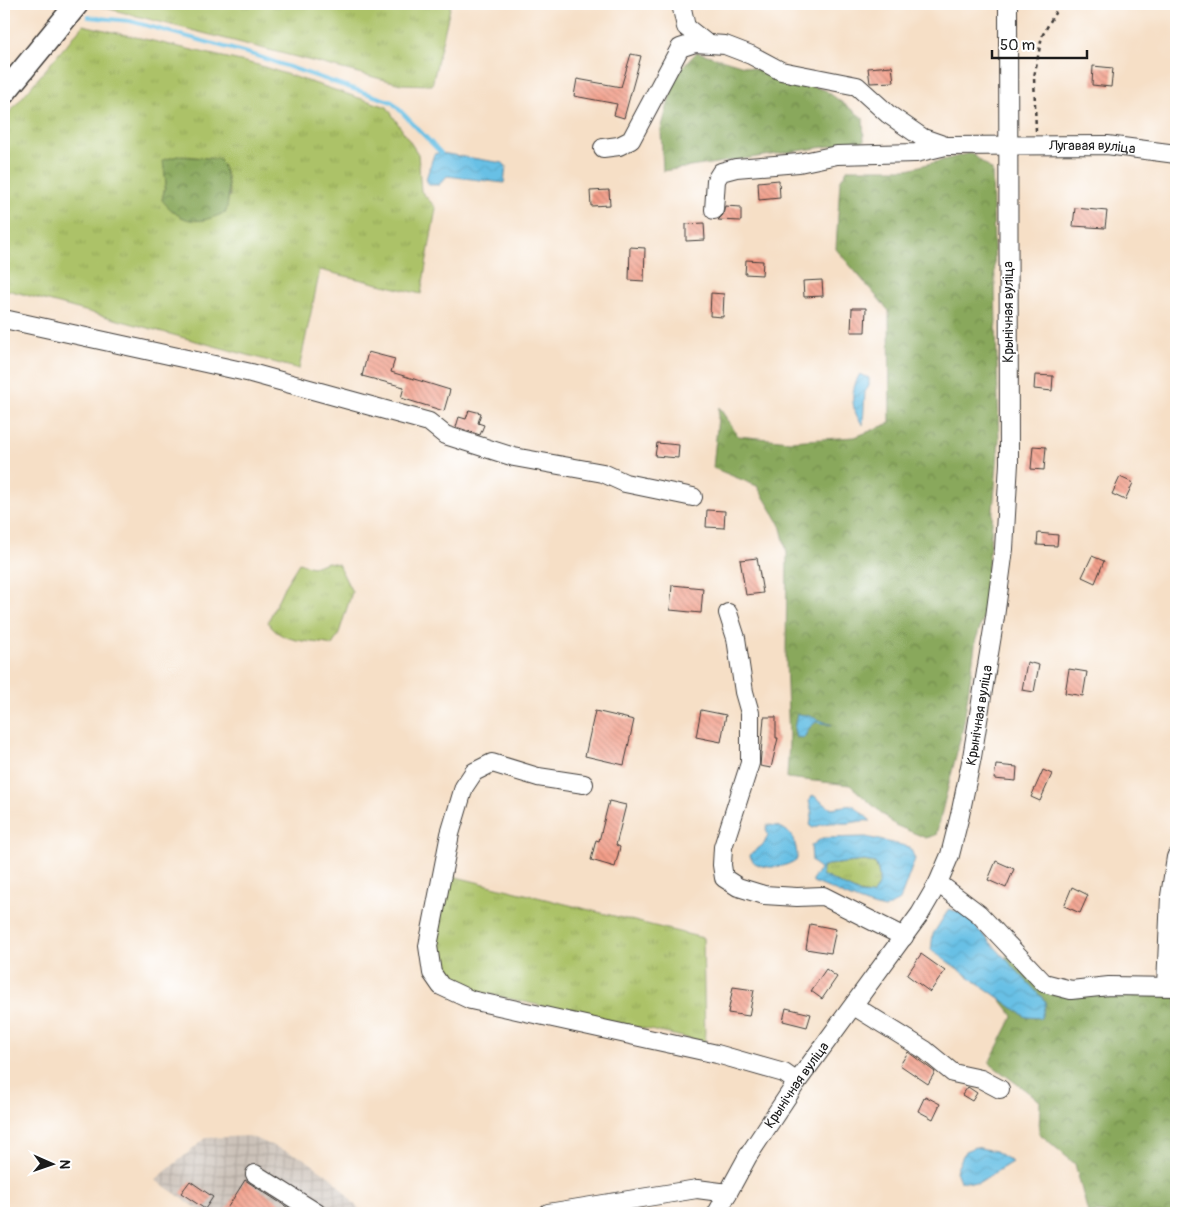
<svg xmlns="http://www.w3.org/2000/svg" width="1180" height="1217" viewBox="0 0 1180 1217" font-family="Pangolin,sans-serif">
<defs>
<pattern id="industrial-grid" width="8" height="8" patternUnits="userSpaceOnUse" patternTransform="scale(1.25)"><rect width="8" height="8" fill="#ccc2b9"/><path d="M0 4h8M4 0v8" fill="none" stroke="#afa69e"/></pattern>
<pattern id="grass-tufts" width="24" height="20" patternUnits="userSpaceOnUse" patternTransform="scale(1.25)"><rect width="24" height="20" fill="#acc267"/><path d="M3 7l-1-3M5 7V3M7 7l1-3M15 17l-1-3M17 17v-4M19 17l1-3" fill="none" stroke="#93a659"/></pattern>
<pattern id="forest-crowns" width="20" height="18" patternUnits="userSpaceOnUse" patternTransform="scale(1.25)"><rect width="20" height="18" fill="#89a85c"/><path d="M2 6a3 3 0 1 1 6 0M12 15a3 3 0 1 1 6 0" fill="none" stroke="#6f884b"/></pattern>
<pattern id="water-waves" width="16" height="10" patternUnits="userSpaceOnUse" patternTransform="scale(1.25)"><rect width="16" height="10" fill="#68c0e5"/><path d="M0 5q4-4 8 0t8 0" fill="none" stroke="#5aa4c4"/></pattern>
<pattern id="building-back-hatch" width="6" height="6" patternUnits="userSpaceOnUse" patternTransform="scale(1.25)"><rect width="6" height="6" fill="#f39e89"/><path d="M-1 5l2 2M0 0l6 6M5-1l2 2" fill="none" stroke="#c4806f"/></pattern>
</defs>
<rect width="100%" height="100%" fill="#fff"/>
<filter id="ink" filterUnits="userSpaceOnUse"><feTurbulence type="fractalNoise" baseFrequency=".02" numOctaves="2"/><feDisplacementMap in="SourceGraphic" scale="10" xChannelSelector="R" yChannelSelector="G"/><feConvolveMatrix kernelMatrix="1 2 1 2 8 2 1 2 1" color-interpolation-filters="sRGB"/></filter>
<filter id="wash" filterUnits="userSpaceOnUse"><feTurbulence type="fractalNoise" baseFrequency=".0096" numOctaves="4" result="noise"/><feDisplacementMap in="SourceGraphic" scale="20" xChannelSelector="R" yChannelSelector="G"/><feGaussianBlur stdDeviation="1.12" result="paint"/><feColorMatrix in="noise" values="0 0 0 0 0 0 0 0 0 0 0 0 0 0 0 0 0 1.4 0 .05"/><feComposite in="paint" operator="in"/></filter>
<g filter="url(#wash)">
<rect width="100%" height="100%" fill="#f6dfc6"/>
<path fill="url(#industrial-grid)" d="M249,1136L303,1158L332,1178L362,1213H204L155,1180L206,1138Z"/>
<path fill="url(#grass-tufts)" stroke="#646f42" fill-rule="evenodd" d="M100,4H451L432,85L401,84L98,6Z
M83,25L258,65L387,107L418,154L421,191L436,208L421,294L320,270L299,369L4,289V119ZM178,156L220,159L227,176L230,197L162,200L166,183L164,160Z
M328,562L338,564L352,592L338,636L332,645C310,640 280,644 268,622L284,587L299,563L312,567Z
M864,861L875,863C881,876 881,884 872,895L861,894L822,875V868L827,865Z
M448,875L703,938L705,1042L461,988L439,971L432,944Z"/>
<path fill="url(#forest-crowns)" stroke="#52623c" d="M697,52L825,90L863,118L864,141L663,171L661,130L676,74Z
M971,153L992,170L999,440L984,616L976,639L963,728L936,835L926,838L895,825L850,785L787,778L789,741L786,659L787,553L780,524L757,486L713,468L719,407L738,436L790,441L855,437L890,423L889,311L836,249L840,181L848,169H908Z
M178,156L220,159C228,177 231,192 226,212C198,225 183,225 162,200L166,183L163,160Z
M1007,955L1046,992L1176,993V1213H1088L1075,1164L1039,1133L1040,1101L989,1063L1013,1016L989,985L1004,966Z"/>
<path fill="url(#water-waves)" stroke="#426e80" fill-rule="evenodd" d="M441,153L503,163L506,166L504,183L447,176L439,185H429L426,179L434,154Z
M860,374L869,378V386L865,392L863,425C850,410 850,390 860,374Z
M797,714L807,715L832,725L816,722L809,728L804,738L796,737L794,729Z
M813,795L830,808L853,805L871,821C863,820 857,822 850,823C832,824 832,820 813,828L810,826L812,813L809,801Z
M767,825C788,825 797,838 797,859C788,867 768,870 757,864C753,863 751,858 749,855L764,844L768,835L766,829Z
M866,837L910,847L915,859L900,900L885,909C859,904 838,891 813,882V878L820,870L812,861L811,846L822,838ZM864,861L875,863C881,875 881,884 872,895L861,894L822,875V868L827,865Z
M949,909L964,914L1046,1002L1041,1018L1026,1017L931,950L933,934Z
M975,1147L995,1151L1012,1162L978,1183L960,1181L956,1171L965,1151Z"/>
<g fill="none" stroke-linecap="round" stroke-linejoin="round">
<path stroke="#68c0e5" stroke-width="4" d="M88,17L130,21L254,55L392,102L441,153"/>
</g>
<g id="blocks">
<path fill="url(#building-back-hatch)" d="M631,54L641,56L624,118L614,115L617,104L574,96L577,79L621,87Z
M892,66L894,82L870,83L868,68Z
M1093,66L1113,68L1111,87L1092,85Z
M779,180L780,198L759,200L758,182Z
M609,190L610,205L591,206L590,191Z
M725,206L741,207V221L718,220L723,215Z
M1075,208L1107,211L1105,228L1073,226Z
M704,223L705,240L686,241V224Z
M630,247L645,248L644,281L629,280Z
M746,260L763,261L762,275L745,274Z
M822,280L823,296L804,297L803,281Z
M711,293L724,294L723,317L710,316Z
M852,308H866L865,332H851Z
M368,352L395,359L391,372L450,390L444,411L401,398L404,387L362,376Z
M1035,375L1053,376L1052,391L1034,389Z
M469,410L481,413L478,423L484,425L480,435L456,427L459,417L466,419Z
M657,443L679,445L678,458L655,456Z
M1033,446L1046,447L1044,470L1031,469Z
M1120,477L1133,483L1125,500L1112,494Z
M707,510L725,511L724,528L706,527Z
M1038,533L1058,535L1057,546L1037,545Z
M1092,556L1104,561L1095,583L1082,577Z
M757,558L763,593L746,595L740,560Z
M672,585L703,588L701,613L670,610Z
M1027,662L1039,665L1034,692L1022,690Z
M1069,669L1087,672L1083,696L1065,693Z
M701,710L726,715L721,742L696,737Z
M595,711L634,720L624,765L585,756Z
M764,717H776V738H778L771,768L760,766Z
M996,765L1017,767L1016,781L994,779Z
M1043,770L1052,774L1040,801L1031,797Z
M609,801L626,805L616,845L620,847L615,867L591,860L596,840L599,841Z
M996,861L1014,869L1006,888L988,880Z
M1072,887L1088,895L1080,913L1064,906Z
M810,924L836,929L831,953L806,949Z
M921,954L945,971L930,992L907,975Z
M826,969L837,977L822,999L811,991Z
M733,987L754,990L749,1016L728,1013Z
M786,1008L811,1014L807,1027L783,1021Z
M908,1052L935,1072L928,1084L900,1065Z
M968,1087L977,1093L972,1101L962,1095Z
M925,1096L940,1104L933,1119L918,1111Z
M245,1180L296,1213H231L226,1210Z
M190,1181L213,1197L205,1209L181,1193Z"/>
</g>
</g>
<g filter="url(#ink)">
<use href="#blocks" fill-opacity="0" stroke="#3d3936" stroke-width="1"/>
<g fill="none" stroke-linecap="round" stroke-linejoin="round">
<defs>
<g id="minor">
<path d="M681,4L686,27L705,42"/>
<path id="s1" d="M603,148L619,146L631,140L680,48L695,43L725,45L751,55L781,71L857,86L888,114L923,138L946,146L1107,145L1176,154"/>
<path d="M714,210L716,180L721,172L736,168L799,163L837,155L916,153L946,146"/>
<path d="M4,319L251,373L429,422L445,435L514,457L603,473L625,483L693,497"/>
<path d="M728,613L736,638L744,692L750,713V763L723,847L722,865L724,878L738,887L764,895L797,897L823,896L904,937"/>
<path d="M584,784L538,777L492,763L474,772L464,787L450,834L428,946L432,973L441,986L471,1000L717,1054L784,1073L797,1082"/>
<path d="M938,883L979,914L1044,983L1071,990L1109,986L1176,987"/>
<path d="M1166,986L1170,896L1176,857"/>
<path d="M854,1006L925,1050L953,1073L981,1079L1000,1089"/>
<path d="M255,1174L317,1213"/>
<path d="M548,1213L697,1189L728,1193"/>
<path id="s2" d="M717,1213L748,1156L797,1082L920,914L938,883L950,855L960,815L972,757L995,617L1004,549L1009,463L1008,4"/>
</g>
<path id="major" d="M4,93L77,4"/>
</defs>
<use href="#minor" stroke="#3d3936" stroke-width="20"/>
<use href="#major" stroke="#3d3936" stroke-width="25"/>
<path stroke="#3d3936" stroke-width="2.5" stroke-dasharray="4 4" stroke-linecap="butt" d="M1036,131L1034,77L1042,36L1060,4"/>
<use href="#minor" stroke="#fff" stroke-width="18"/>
<use href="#major" stroke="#fff" stroke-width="22"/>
</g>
</g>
<g text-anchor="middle" stroke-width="4" stroke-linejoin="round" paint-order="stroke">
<g font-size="14" fill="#1c1c1c" stroke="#fff">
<text dy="5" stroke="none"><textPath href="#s1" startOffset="574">Лугавая вуліца</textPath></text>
<text transform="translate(1008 312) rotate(-90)" y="5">Крынічная вуліца</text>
<text dy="5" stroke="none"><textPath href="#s2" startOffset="571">Крынічная вуліца</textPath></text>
<text dy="5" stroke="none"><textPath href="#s2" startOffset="151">Крынічная вуліца</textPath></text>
</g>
</g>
<rect width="1180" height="1217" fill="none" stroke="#fff" stroke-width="20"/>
<g transform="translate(52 1164) rotate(92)" stroke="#ffffff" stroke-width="4" paint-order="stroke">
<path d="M0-4L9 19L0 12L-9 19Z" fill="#1c1c1c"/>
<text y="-8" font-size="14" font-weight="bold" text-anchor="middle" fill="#1c1c1c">N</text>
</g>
<path d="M992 50v8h95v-8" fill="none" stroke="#1c1c1c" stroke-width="2.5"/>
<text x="1000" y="50" font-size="15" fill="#1c1c1c" stroke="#ffffff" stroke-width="4" paint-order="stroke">50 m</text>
</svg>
